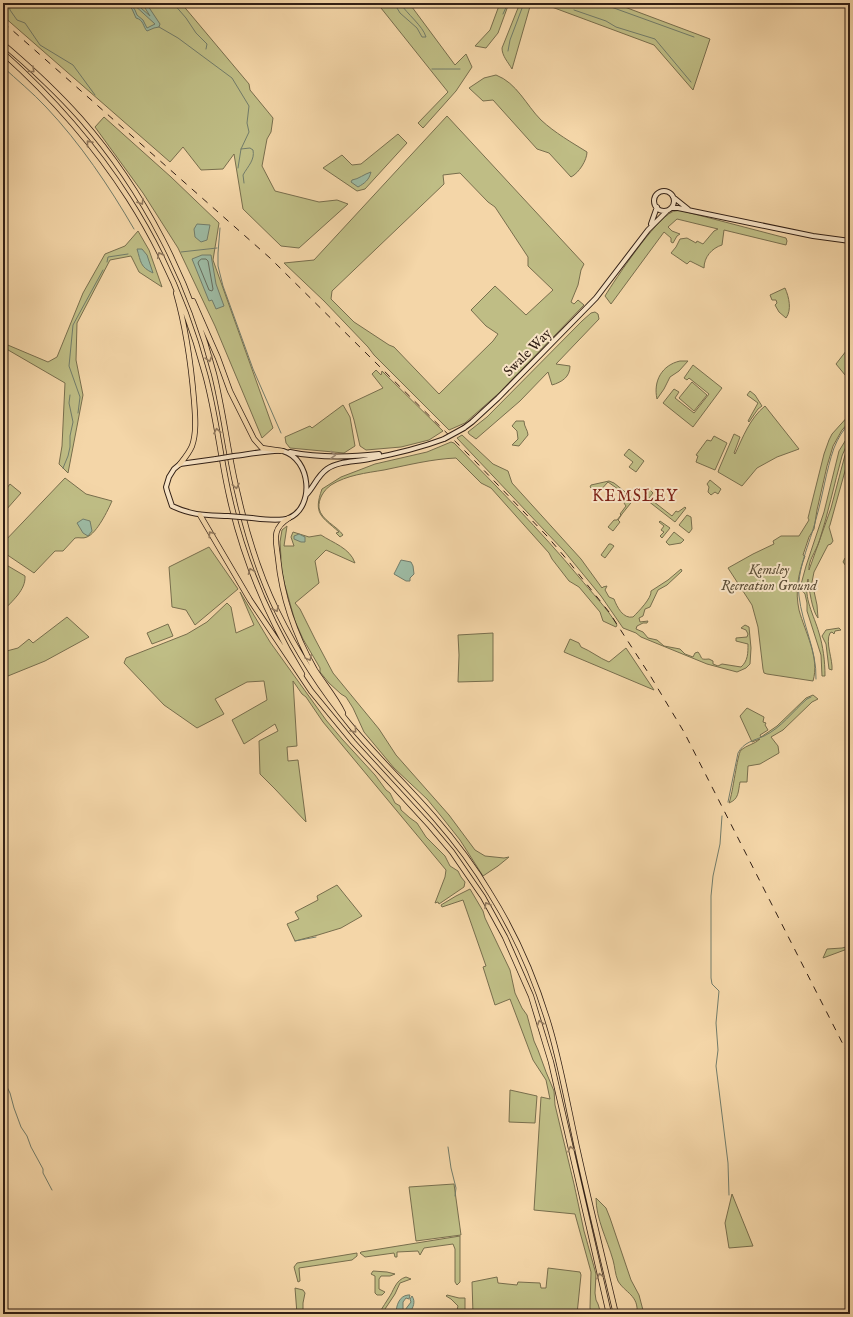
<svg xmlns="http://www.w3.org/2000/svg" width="853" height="1317" viewBox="0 0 853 1317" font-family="'IM FELL English',serif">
<rect width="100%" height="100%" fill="#f4d6a8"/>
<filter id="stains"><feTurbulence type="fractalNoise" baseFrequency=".005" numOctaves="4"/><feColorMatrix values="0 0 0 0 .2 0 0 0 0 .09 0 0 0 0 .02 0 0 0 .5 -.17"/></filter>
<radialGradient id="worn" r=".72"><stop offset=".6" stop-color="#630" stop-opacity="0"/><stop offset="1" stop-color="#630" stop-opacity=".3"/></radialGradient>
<path fill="#bfbd85" stroke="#786e4d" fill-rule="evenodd" d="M3,3H181L249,84L250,90L273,118L271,132L267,139L262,166L275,191L319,202L337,200L348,204L299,248L281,246L243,209L234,154L223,169L201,170L183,147L170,162L3,16Z
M377,3H409L455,65L466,54L472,67L456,91L423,128L418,123L448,92Z
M500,3H509L498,33L486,48L475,46L490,30Z
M520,3H531L512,69C508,62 502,56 502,48Z
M541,3H614L710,39L693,90L654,45Z
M496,75C517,83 526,105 541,120C555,133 571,142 587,152C587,160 579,173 571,177L549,153L537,149L493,100L483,101L469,88L484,78Z
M447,116L584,264L581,270L578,285L571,302L574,304L578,300L584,305L499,393L465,423L449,430L374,355L368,347L324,301L284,263L314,260ZM460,173L488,202L495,207L528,257V266L553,290L526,315L495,286L471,310L486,326L498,334L493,341L439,394L394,347L389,345L354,322L331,299L332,291L444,184L443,175Z
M104,117L171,177L219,223L213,260L273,428L262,438L215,326L178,248L143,193L95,127Z
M398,134L407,143L365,189L357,191L323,168L342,155L352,165L361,164Z
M679,210L786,238L787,241L786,245L724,230L722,245C712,248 704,257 704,268L690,261L687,264L671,253L676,247L680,239L687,238L696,243L697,241L703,244L714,231L718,229L677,219L668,227L672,231L680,234L677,236L673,243L671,242V238L664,232L611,304L605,296C616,278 655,220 672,212C673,211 678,211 679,210Z
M138,231L149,250L162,287L139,272L131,256L110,260L77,323L76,360L83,395L68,473L59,464L62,446L65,383L3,347V343L48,362L57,357L83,293L105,254L125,246Z
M785,288C789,297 792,310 786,318L779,312L775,305L777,303L776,300H772L770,295Z
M595,312L598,314L599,319L556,364L570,366C570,377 562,382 552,385L548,372L520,401L476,439L469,434L468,432L487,417L582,321L591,313Z
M850,346V381L836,364Z
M680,361H688L679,371L670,377L664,389L657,399C653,381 662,365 680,361Z
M693,365L722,388L693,427L663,403L674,389L679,392L675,398L694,413L709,394L689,378L687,380L684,378Z
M376,370L381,375L382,371L443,431L429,440L401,447L366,450L360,446L354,420L349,404L383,388L372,374Z
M692,382L707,395L694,411L679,398Z
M750,391L755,395L762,406L758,409L749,422L748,421L758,403L747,395Z
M343,405L350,417L355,446L344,453L290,448L286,443L285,437L310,426L312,428Z
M765,406L799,449L777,457L757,468L742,486L718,472L719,469L734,434L740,437L734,453L735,454C743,437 750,418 765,406Z
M850,414V421L842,430L833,446L827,466L817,510L814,529L809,537L803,555L805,556C798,574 795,591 799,610C805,632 820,658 813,681L767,674L764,673L763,669L758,627L752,605L728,568L753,554L774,544L773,541L781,536H799L809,520L808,518L824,454L829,440L832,434Z
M516,421H524C524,427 528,430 528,435L519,446L512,445L518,439L517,431L512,426Z
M850,433C850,441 845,448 842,456C834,485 828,514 819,542C816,551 808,561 809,570L831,508L845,455L850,442V453L830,525L829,527L833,541L831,544L828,545L814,572L812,582L817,605L818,618C812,611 809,588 808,579C803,598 814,615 819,633C823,646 825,661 825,676H822L821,655L807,611V603L805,594L800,588L806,566L824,512L839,451Z
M462,435L493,464L508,471L512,483L581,559L602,588L603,587L607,586L605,590L609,597L614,599C617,607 623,619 633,617C638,612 652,598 651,591L668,580L681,569L682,571L667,585L658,590L650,607L645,609L643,616L639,618L640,622L648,621L647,623H643L637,626L636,629L643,632L648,638L657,640L664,646L680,649L685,654L693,657L695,653L698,652C703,658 699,660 709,659L713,661V664L718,666L722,664L741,667C748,661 748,653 748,644L736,641V638L747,637L748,634L746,630L741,628L745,625L749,627L751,648L750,664L746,668L737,672L707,664L641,637L636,633L623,628L601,596L564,551L457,438Z
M714,436L727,443L715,470L696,462L698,456L696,455L707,440L711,441Z
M451,442L454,443C497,487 540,530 579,577C591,592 608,609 617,625L616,627L603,621L600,612L579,587L569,581L552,559L549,553L491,488L481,483L456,458C432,459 408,465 384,470C366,473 347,475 331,485C324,490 318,499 319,508C321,520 337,526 343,535L340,537L336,533L339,532C321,516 313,514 322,489L341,477L375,464L427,452Z
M629,449L644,461L636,472L629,467L633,462L624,455Z
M65,478L86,494L112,501C108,510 97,533 87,537C83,539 79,537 75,538L63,551H55L34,573L3,552V543Z
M710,480L721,489L718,494L715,492L711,495L708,492L709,487L707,484Z
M609,481L614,483L634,499L622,514L618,520L620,522L613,531L608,527L614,520H617L621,515L620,514L626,506L624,503L629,497L608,482L598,493L590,487L591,485Z
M10,484L21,493L6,510L3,508V493Z
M649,489L653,493L649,498L672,516L676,511L678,512L685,507L686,508L675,522L643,497Z
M687,515L691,517L692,529L689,533L679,525Z
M660,521L670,528L662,538L660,536L664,532L661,530L664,526L659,522Z
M287,526L284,546H294L291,537L293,532L309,537L321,535C333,543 350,548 355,563L326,550L315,561L319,583L295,603L300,609L315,639L333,673L379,729L396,755L449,815L475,850L485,856L504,858L509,857L498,866L483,876L460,840L441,816L427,799L394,768L364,732L353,708L346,697L341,694L329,683L320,672V668L303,639L295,621L284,582L280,563L281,558L280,542L282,530Z
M674,532L684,540L681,543L669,545L666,542Z
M609,544H611L614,546L605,558L601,555Z
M850,544V567L846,566L843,562L845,558L847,559L848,556L847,553Z
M209,547L238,589L195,625L186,610L172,607L169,567Z
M3,563L25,576C26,590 12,601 3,611Z
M240,592L270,642L326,720L342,739L375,775L386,790L390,793L395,803L400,806L401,810L410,818L417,823L426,837L445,856L450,866L458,871L461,877L465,882L464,887L439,904L438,902L435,903L445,877L446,870L323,722L306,697L302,694L293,681L297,746L287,747L288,761L298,760L306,822L275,789L260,774L259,741L278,731L275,724L244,744L232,720L267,700L264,681L247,682L215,699L224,714L197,728L164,705L124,663L126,658L187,634L207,622L227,603L231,607L236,633L254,625Z
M67,617L89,637L45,661L3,678V652L18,648L29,639L33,643Z
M168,624L173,636L152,644L147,633Z
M839,628L841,630L835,631L834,634L832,632L830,633C825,642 833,660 832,670L829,669L826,644L822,636L826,630Z
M493,633V681L458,682L459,655L458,635Z
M570,639L579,643L581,647C591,651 599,658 609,662L626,648L654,690L564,652Z
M813,695L818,699L812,702L783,730L771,737L778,746L779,753L760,764L748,766L747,782H740C738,792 739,799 729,803C733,793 737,755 741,750C747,745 755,744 760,739L752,742L740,716L747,708L764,717L763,722L766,723L765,725L768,730L760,735L761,737L777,726L806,698Z
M337,885L362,916L341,928L318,935L295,941L287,924L299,919L295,912L318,900L317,896Z
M470,889L483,911L485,918L510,970L515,993L522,1008L527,1015L534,1041L538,1050L546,1072L554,1091L555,1105L574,1184L584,1231L596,1274L595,1293L596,1300L598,1304L601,1314H591L590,1308L591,1272L575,1214L534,1210L541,1097L550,1099L546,1080L533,1060L510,999L495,1005L483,967L486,966L463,900L442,907L441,905L456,896Z
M850,946V948L823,958L827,949L842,948Z
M510,1090L537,1096L535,1123L509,1122Z
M454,1184L461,1235L416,1241L409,1187Z
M732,1194L753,1246L729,1248L725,1223Z
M596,1198L606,1208L610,1218L631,1280L639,1295L644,1314H637C639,1295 625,1293 618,1281C615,1274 615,1267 613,1260C607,1239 596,1219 596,1198Z
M460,1236V1282L457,1285L455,1282V1249L453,1244L424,1248L420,1255L418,1251L397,1252V1257H395L394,1253L365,1257L360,1253L361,1252Z
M357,1253V1256L352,1260L299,1268L300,1281L298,1282L294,1267L297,1263Z
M548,1268L580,1272L581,1275L577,1314H473L472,1282L497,1277L498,1283L517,1285L518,1282L540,1283L541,1288H546Z
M373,1271L387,1272L395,1274L390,1276H381L379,1279V1289L385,1292L382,1295H377L375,1293V1276L371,1274Z
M406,1277L411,1279L400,1283L395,1294L385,1309V1314H382L381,1310C383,1306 386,1303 388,1299C394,1291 395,1280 406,1277Z
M295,1288L303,1290L305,1293L303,1303V1314H297Z
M447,1295L459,1298H465V1314H456L458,1306L451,1299L446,1296Z"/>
<path fill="#9dbaa3" stroke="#727c6a" d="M126,3H130L135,10L137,15L143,20L147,28L155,24L132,3H139L141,8L150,16L142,3H146L160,24L159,27L154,28L147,31C143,27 144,20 136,18L132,9Z
M371,172C369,180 365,183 358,187L351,182L352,180C359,179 364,174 371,172Z
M197,224L210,225L207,240L201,242L195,237L194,229Z
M137,249H142L147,255L153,273C140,267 141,262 137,249Z
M202,255H211L216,284L224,306L216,309L212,300L209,301L192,259Z
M83,519L90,521L92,531L88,536L83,533L77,523Z
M299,534L305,537V542H301L294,539V536Z
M401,560L411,562L413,566L414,574L410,578V581H406L394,574Z
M408,1295H410L409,1299L406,1298L403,1302V1309L405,1310L411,1302L410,1299L412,1296C416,1302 413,1307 410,1313L396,1314C396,1306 399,1296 408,1295Z"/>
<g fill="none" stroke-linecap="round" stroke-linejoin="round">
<path stroke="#676c5c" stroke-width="1" d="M202,259H206L208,261L213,289L212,291L209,290L198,263L199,261Z"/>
<path stroke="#727c6a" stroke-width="1" d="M9,3L10,10L17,20L25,23L40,45L73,65L95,95
M173,3L186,18L196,33L207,44L206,49
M394,3L400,13L417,28L422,37H426C423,26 407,14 400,3
M553,3L556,4
M600,3L694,37
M574,10L606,21L616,27L655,39L691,82
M503,14L508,3
M159,27L178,38L232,78L249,106L247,123L249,132L241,149L238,168
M508,51L510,40L524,3
M3,67C17,80 33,93 46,107C80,143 109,186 134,229
M432,69H460
M241,149L250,148L253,150C255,160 248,166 243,175L244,183
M220,228L218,253V266L223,286L253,369L281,433
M181,252L217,248
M107,262L108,257L128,254
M78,413L80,397L69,366L73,325L103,270
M63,468L68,456L70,447V436L73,422L69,403L70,395
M816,679C817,650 802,624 799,596C796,571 810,543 816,519C823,495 826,471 834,448C838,438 843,430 850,422
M728,802L738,753C744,742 753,741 764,736C781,728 793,711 807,699L811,697
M722,816L720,844L713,876L711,896V978L712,984L719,991L716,1023L718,1050L716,1066L728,1163L729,1195
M295,941L316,937
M4,1081L10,1093L14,1108L21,1127L27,1136L31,1147L43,1169V1173L52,1190
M448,1147L451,1168L456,1188L455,1196"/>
<defs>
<path id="secondary" d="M654 201a10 10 0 1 1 20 0a10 10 0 1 1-20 0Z
M673,197L688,209
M671,208H678L813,236L850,241
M651,224L657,207
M464,428L472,422L498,398L596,298L648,230L667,211
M290,452C319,458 351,457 379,454
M234,456C244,455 275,449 283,451C311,459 315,507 289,518C281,521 260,519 252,518
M216,459L180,464L174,469L169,477L166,487L167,491L172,506C194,516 205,515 228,516
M306,495C314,487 317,476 327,469C338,461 356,462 369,459C395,454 420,448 444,439"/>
<path id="trunk" d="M3,44C30,67 57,92 81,119C144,191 190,281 214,374C224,414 228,455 238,495C247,535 259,574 277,611C297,652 322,691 351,726C378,758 407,786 434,817C455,841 474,866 490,893C517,936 537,983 551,1032C562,1071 569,1112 578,1152C590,1206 603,1260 616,1314
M3,53C102,142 171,244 205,374C216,414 220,455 229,495C243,559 268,618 302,674
M176,293C186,328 191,364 194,400C195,414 197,432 192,446C189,453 184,459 180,464
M193,301L218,358L230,391L254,439L262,448L282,451
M200,515L250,600L311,691L353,742L430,826L452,852L483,897L505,937L531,996L551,1062L609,1314
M289,518C271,529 276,540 278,558C282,599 295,635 315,670C324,684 336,698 343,713"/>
</defs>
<use href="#secondary" stroke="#311f15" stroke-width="6"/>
<use href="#trunk" stroke="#311f15" stroke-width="6"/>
<use href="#secondary" stroke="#f8e4c6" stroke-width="4"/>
<use href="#trunk" stroke="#f4d6a8" stroke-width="4.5"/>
<path stroke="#311f15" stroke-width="1" stroke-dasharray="7 7" stroke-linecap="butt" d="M3,22L270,258L474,460L547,536L569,562L609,612L651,677L684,732L850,1058"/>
<defs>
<path id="secondary-bridge" d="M444,439L464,428
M216,459L234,456
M228,516L252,518"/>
</defs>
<use href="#secondary-bridge" stroke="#311f15" stroke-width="6" stroke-linecap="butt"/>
<use href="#secondary-bridge" stroke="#f8e4c6" stroke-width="4"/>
</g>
<defs><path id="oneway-chevron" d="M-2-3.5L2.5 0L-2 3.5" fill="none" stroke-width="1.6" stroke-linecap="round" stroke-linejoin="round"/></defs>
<g stroke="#927a5e">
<use href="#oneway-chevron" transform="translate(32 70) rotate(43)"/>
<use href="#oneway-chevron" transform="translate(89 143) rotate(-129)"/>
<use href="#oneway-chevron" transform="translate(141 202) rotate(58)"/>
<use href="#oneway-chevron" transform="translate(160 255) rotate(-116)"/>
<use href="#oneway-chevron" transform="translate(209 359) rotate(74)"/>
<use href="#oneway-chevron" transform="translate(217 431) rotate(-101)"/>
<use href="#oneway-chevron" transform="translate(236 486) rotate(79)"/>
<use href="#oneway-chevron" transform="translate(211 534) rotate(-124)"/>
<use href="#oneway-chevron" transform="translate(251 571) rotate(-111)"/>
<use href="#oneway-chevron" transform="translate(276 609) rotate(65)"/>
<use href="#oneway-chevron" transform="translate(309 658) rotate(62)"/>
<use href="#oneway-chevron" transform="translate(354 730) rotate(50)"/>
<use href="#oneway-chevron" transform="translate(487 905) rotate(-120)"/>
<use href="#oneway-chevron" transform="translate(540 1023) rotate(-107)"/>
<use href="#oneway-chevron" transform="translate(571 1149) rotate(-103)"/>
<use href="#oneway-chevron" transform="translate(600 1276) rotate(-103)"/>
</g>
<use stroke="#9e8b76" href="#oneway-chevron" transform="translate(333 455) rotate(1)"/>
<g text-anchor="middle" stroke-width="4" stroke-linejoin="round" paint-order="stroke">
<g font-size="14" fill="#311f15" stroke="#f8e4c6">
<text transform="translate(527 352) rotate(-45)" y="5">Swale Way</text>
</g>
<g font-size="14" font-style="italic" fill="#5c4e37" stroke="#f8e4c6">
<text x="769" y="574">Kemsley<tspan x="769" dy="16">Recreation Ground</tspan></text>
</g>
<g font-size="16" letter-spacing="1" fill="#7a1f14" stroke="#f8e4c6">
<text x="635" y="501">KEMSLEY</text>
</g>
</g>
<rect width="853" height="1317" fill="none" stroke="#f4d6a8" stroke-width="16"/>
<rect x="4" y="4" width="845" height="1309" fill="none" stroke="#311f15" stroke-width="2"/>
<rect x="8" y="8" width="837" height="1301" fill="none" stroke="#311f15"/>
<rect width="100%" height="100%" filter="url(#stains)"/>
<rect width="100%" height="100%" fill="url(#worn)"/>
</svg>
